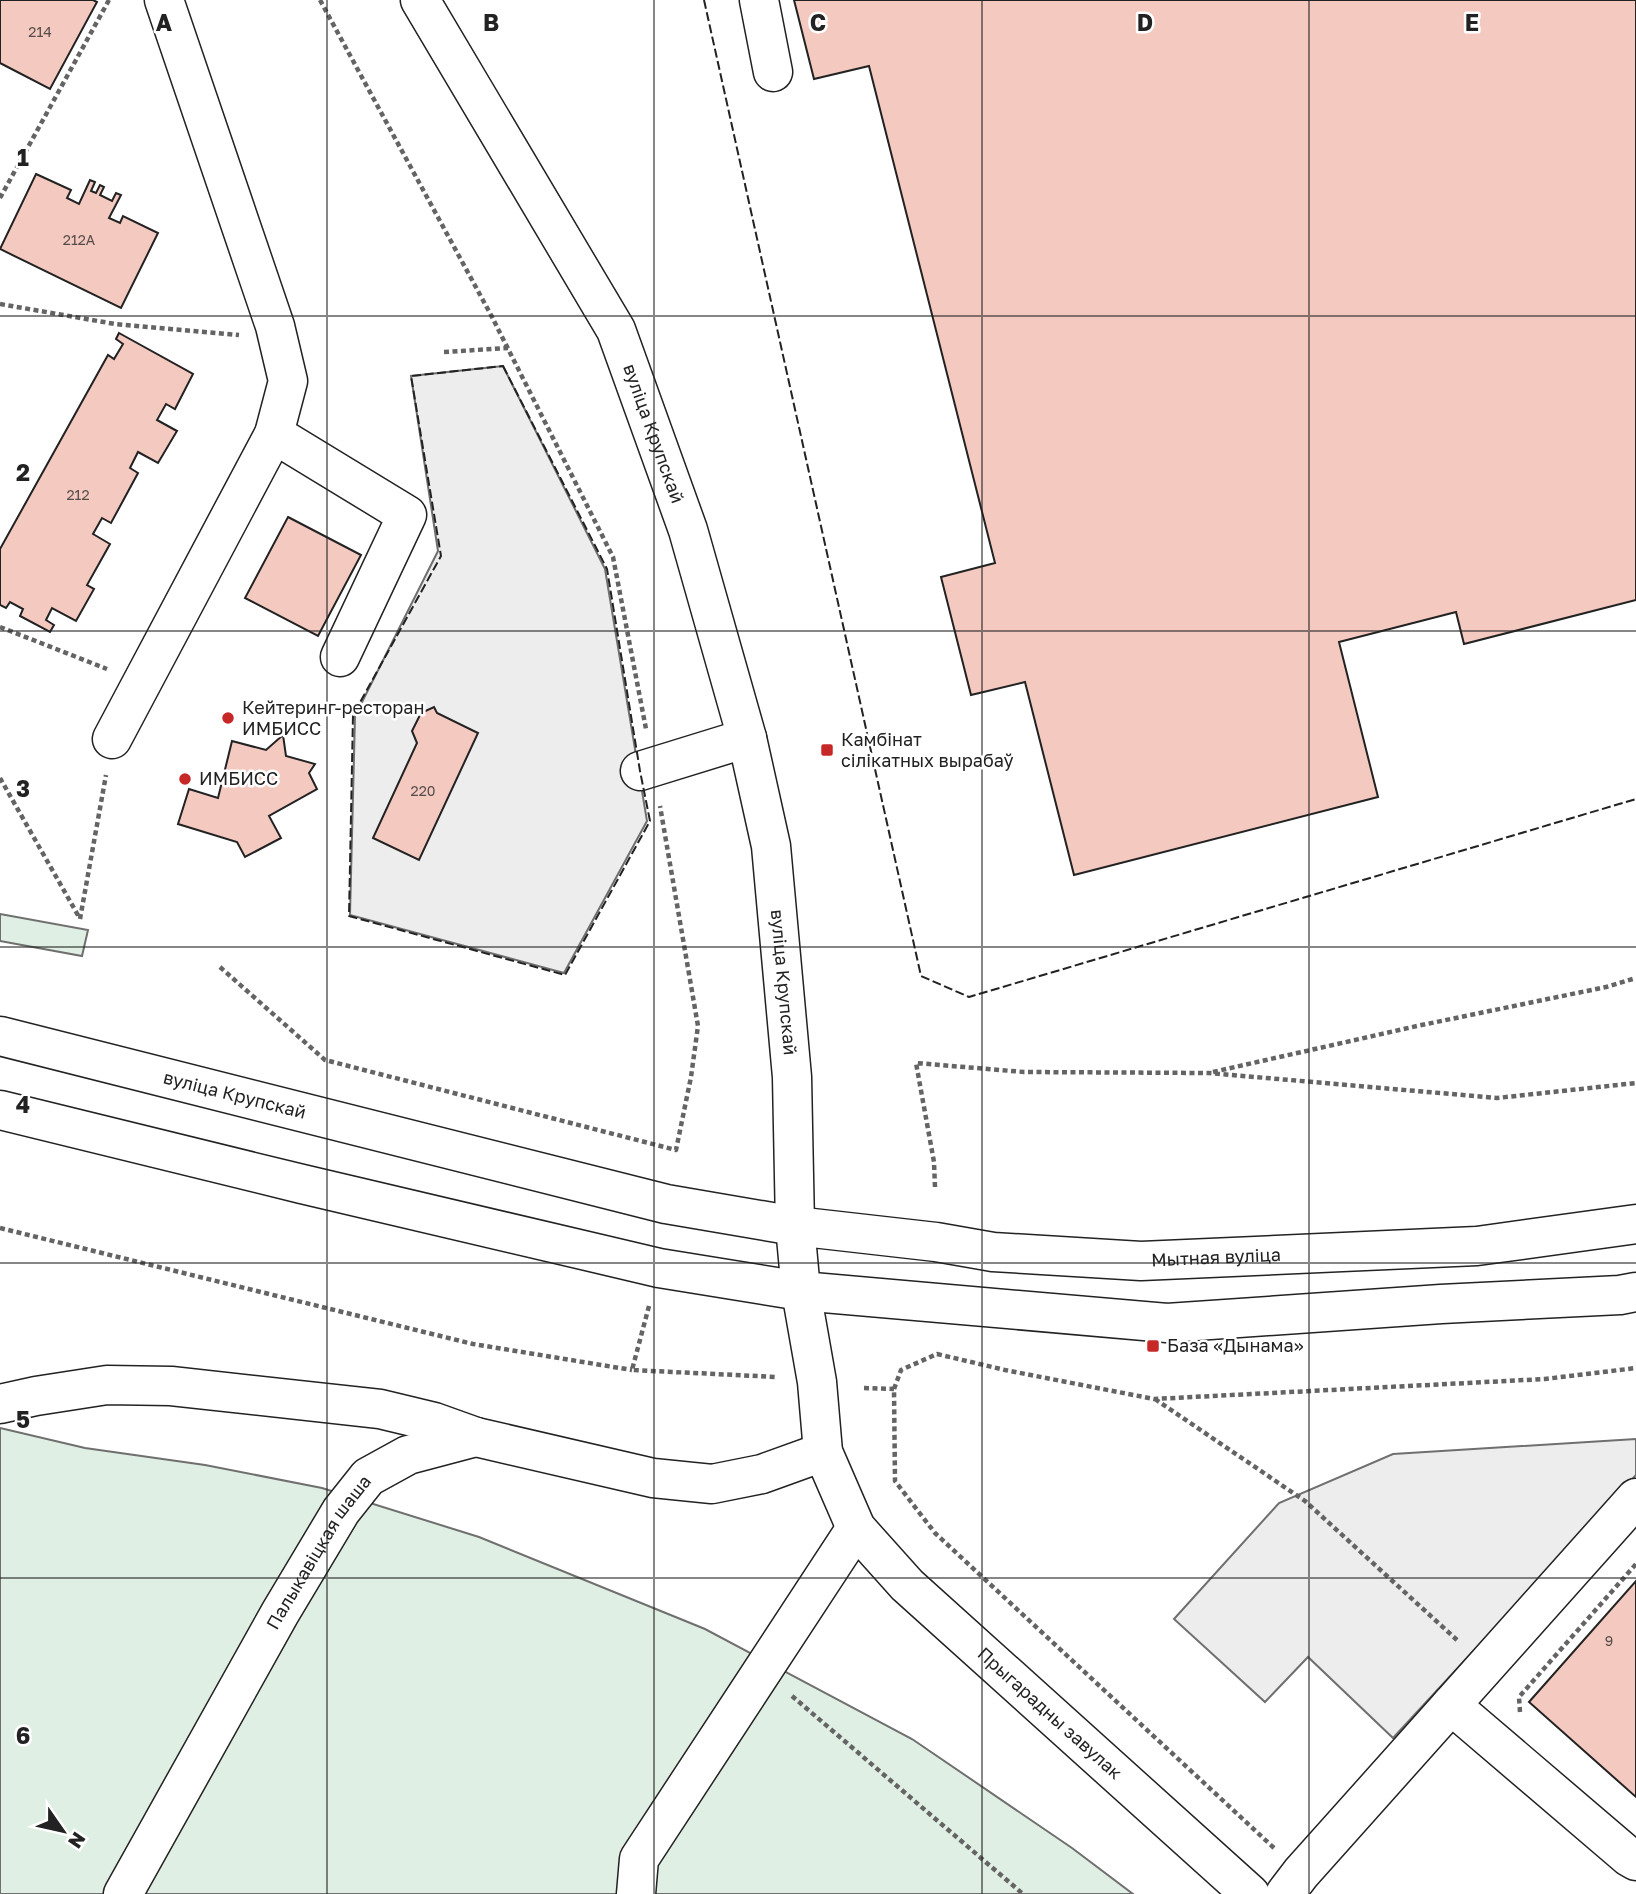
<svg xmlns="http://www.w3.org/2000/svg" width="1636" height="1894" viewBox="0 0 1636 1894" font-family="'Golos Text',sans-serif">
<rect width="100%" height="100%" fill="#fff"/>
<path fill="#e0efe3" stroke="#6f6f6f" stroke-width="2" d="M0,914L88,930L82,956L0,941Z
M0,1428L85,1448L205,1465L322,1488L479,1537L705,1629L912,1739L1072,1848L1133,1894H0Z"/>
<path fill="#ededed" stroke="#6f6f6f" stroke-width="2" d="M503,366L605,569L647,821L564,973L350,915L355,716L438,551L411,376Z
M1636,1439V1475L1393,1738L1308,1657L1265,1702L1174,1619L1279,1503L1393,1454Z"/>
<path fill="#f3c9c0" stroke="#222" stroke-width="2" d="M0,0H93L97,2L50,89L0,63Z
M794,0H1636V600L1464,644L1456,612L1339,642L1378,797L1074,875L1025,682L971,695L941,577L995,563L869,66L814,79Z
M36,174L71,190L67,198L79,204L90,180L95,182L91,191L96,193L100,185L104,187L100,195L112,201L116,193L121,195L109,218L120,223L123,216L158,233L121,308L0,249Z
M119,333L193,374L175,409L166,404L157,420L177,431L158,463L138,452L130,468L138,473L111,523L102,518L93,534L110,544L87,585L94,589L76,621L52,608L46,620L54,625L50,632L20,616L23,609L10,602L6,608L0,605V549L108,355L114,359L123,344L116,339Z
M288,517L361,555L318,636L245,598Z
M434,707L437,713L478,733L419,860L373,838L417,743L412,731L421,713Z
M283,735L286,756L315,764L309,773L317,789L269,816L281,838L245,857L237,842L178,824L189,789L218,798L232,741L266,750Z
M1636,1581V1797L1529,1702Z"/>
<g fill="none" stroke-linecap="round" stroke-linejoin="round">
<defs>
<g id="minor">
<path d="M759,0L773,72"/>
<path d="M274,434L407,515L340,657"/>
<path d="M112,739L274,434L288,381L275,326L164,0"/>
<path d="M640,771L747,738"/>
<path id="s1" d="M801,1291L817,1382L823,1452L856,1528L907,1585L1250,1894"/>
<path d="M0,1404L36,1396L107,1385L171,1386L380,1409L434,1422L476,1437"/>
<path d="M1451,1705L1629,1857L1636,1861"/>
<path id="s2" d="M123,1894L280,1613L341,1511L368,1477L408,1455L476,1437L653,1478L712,1484L762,1474L823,1452"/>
<path d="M636,1894L639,1859L856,1528"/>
<path d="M1285,1894L1301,1873L1636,1498"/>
</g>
<g id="major">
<path id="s3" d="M420,0L616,330L688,530L747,738L771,846L792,1077L795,1226L801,1291"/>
<path id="s4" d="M0,1036L666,1204L795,1226L936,1242L993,1252L1141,1261L1477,1246L1636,1224"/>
<path d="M0,1110L302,1184L604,1255L659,1268L801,1291L1167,1323L1441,1304L1620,1295L1636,1292"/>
</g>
</defs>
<use href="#minor" stroke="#222" stroke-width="41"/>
<use href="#major" stroke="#222" stroke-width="41"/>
<path stroke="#646464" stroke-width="4.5" stroke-dasharray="5 3.5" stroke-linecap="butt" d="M320,0L491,315L613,557L646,729
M0,198L109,0
M0,304L115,324L239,335
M444,352L508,348
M0,627L107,669
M0,778L79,917
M80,919L106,775
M220,967L325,1060L676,1150L691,1077L698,1026L660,806
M1213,1072L1417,1026L1606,987L1636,978
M935,1187L934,1162L916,1063L1024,1072L1209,1073L1497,1098L1636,1083
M0,1228L473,1344L632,1370
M649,1306L632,1370L777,1377
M864,1388L894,1389
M1155,1399L1305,1501L1457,1640
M792,1696L1023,1894
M1520,1712L1519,1697L1636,1564
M1274,1848L935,1533L895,1481L894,1389L901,1370L937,1354L1005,1370L1154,1399L1545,1379L1636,1368"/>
<use href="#minor" stroke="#fff" stroke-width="38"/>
<use href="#major" stroke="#fff" stroke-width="38"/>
<path stroke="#222" stroke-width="2" stroke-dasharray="9 3.5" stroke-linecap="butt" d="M704,0L921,976L969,997L1636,799
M503,366L607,569L640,771L650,821L565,975L349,916L353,715L441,556L411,376Z"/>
</g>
<path fill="none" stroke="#222" stroke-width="2" stroke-opacity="0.55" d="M327,0V1894M654,0V1894M982,0V1894M1309,0V1894M0,316H1636M0,631H1636M0,947H1636M0,1263H1636M0,1578H1636"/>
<g fill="#c62828" stroke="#fff" stroke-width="2.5">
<circle cx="228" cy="718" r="7"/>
<rect x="820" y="743" width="14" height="14" rx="3.5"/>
<circle cx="185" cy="779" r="7"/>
<rect x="1146" y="1339" width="14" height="14" rx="3.5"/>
</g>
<g text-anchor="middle" stroke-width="5" stroke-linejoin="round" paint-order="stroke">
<g font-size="14" fill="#564c4a">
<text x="40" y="37">214</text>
<text x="79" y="245">212А</text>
<text x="78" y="500">212</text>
<text x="423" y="796">220</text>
<text x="1609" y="1646">9</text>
</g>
<g font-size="18" fill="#222" stroke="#fff">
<text dy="6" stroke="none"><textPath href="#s3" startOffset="494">вуліца Крупскай</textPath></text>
<text dy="6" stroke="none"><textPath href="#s3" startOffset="1060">вуліца Крупскай</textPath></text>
<text dy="6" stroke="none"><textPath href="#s4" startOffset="242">вуліца Крупскай</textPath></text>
<text dy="6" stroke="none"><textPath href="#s4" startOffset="1241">Мытная вуліца</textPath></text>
<text dy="6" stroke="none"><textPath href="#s2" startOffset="394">Палыкавіцкая шаша</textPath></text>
<text dy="6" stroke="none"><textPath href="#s1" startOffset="514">Прыгарадны завулак</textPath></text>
</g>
<g font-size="18" fill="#222" stroke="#fff" text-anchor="start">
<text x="242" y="714">Кейтеринг-ресторан<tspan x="242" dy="21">ИМБИСС</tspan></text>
<text x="841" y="746">Камбінат<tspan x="841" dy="21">сілікатных вырабаў</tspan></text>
<text x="199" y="785">ИМБИСС</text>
<text x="1167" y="1352">База «Дынама»</text>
</g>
</g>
<g font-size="23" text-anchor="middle" font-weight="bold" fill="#222" stroke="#fff" stroke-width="5" stroke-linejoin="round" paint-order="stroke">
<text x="164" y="31">A</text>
<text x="491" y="31">B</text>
<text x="818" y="31">C</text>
<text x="1145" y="31">D</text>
<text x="1472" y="31">E</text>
<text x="23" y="166">1</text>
<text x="23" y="481">2</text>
<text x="23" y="797">3</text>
<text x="23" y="1113">4</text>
<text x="23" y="1428">5</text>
<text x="23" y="1744">6</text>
</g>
<g transform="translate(63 1831) rotate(124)" stroke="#ffffff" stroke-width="5" paint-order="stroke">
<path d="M0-5L12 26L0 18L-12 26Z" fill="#222222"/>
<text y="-10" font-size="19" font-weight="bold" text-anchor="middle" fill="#222222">N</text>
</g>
</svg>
